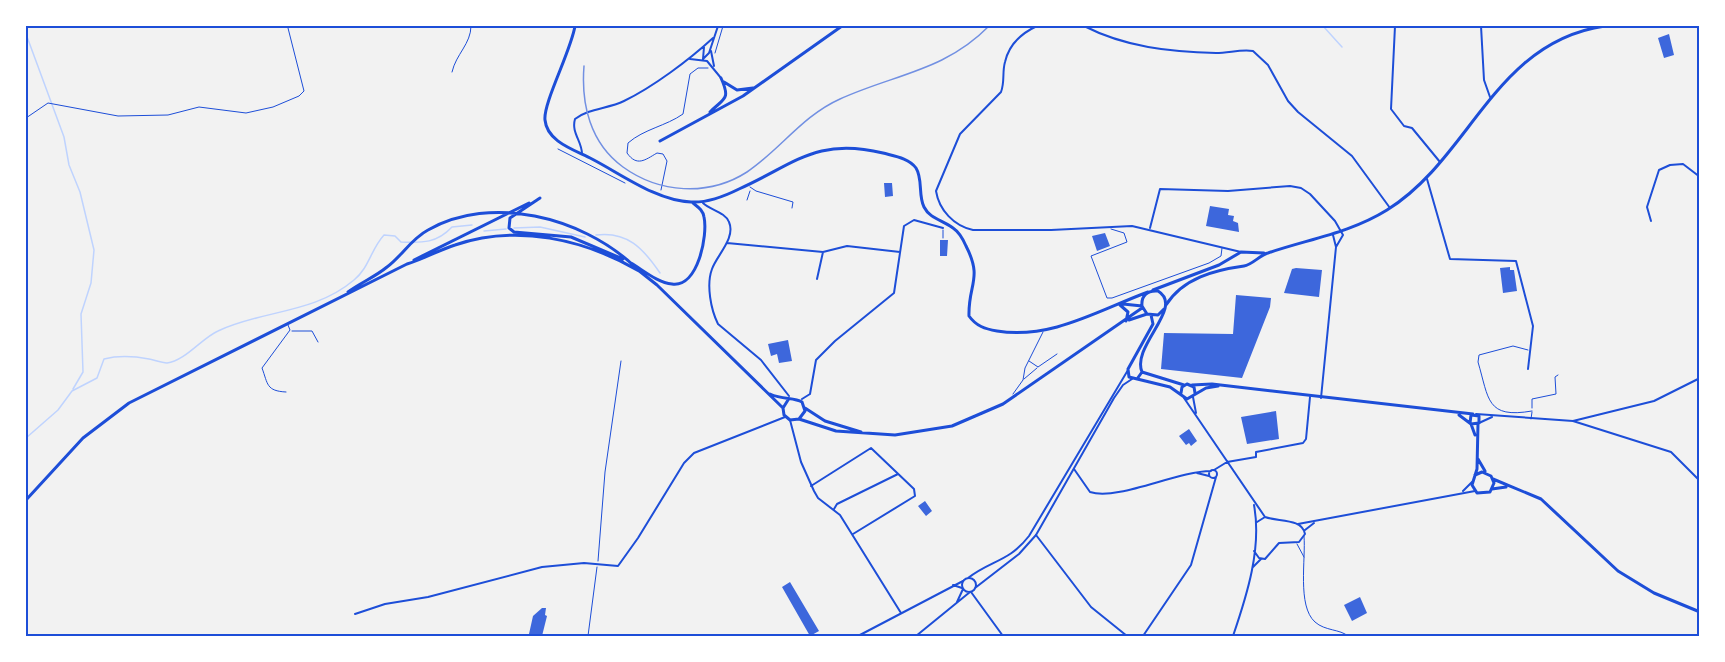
<svg xmlns="http://www.w3.org/2000/svg" width="1725" height="662" viewBox="0 0 1725 662" font-family="Cabin,sans-serif">
<rect width="100%" height="100%" fill="#f2f2f2"/>
<g fill="none" stroke-linecap="round" stroke-linejoin="round">
<path stroke="#bfd3fe" stroke-width="1.5" d="M1323,26L1342,47
M26,34L64,137L69,165L80,192L94,250L91,283L81,314L83,372L73,389
M514,228L540,227L585,237
M484,231L506,229
M596,235C627,231 643,248 660,273
M26,438L58,410L72,391L97,378L104,359C120,355 133,356 149,359C154,360 162,363 167,363C185,361 202,338 218,331C262,310 314,314 354,280C369,268 371,249 384,235L395,236L401,242C423,243 437,243 452,227L472,225"/>
</g>
<path fill="#3d67dc" d="M1669,34L1674,55L1664,58L1658,38Z
M884,183H892L893,196L885,197Z
M1210,206L1229,209L1228,215L1234,216L1233,221L1238,223L1239,232L1206,226Z
M1105,233L1110,246L1097,251L1092,236Z
M940,240H948L947,256H940Z
M1510,267V270H1514L1517,291L1503,293L1500,268Z
M1296,268L1322,270L1319,297L1284,293L1292,269Z
M1236,295L1271,298L1270,307L1242,378L1161,369L1164,333L1233,334Z
M788,340L792,361L779,363L777,354L771,356L768,344Z
M1276,411L1279,439L1247,444L1241,417Z
M1189,429L1197,441L1191,446L1189,443L1186,445L1179,436Z
M925,501L932,511L926,516L918,506Z
M790,582L819,631L810,636L782,587Z
M1360,597L1367,613L1352,621L1344,605Z
M542,608H546L545,615L547,616L542,636L529,634L533,616Z"/>
<g fill="none" stroke-linecap="round" stroke-linejoin="round">
<path stroke="#1d4ed8" stroke-width="1" d="M715,53L723,26
M452,72C456,54 471,44 471,26
M26,118L48,103L118,116L168,115L199,107L246,113L273,107L299,96L304,91L288,28
M558,149L625,183
M661,190L667,161L663,154L657,153C645,160 637,167 627,153L628,143C644,129 666,126 683,114L690,74L698,68H708
M598,561L605,472L621,361
M588,636L597,567"/>
<path stroke="#1d4ed8" stroke-width="1" d="M750,187L756,191L793,202L792,208
M747,200L750,191
M1111,229L1124,233L1127,242L1091,256L1107,298H1112L1209,263L1221,256L1222,248
M943,230V238
M292,331H312L318,342
M1528,350L1513,346L1479,355L1478,362C1489,399 1486,419 1532,411
M1029,361L1038,367L1057,354
M1024,379L1037,368
M286,392C266,391 268,384 262,368L290,330L288,325
M1013,394L1023,380L1025,368L1043,332
M1532,408V399L1556,394L1555,377L1558,375
M1531,419L1532,412
M1304,536C1306,559 1297,606 1315,622C1325,631 1340,629 1348,636
M1297,544L1304,557"/>
<path stroke="#1d4ed8" stroke-width="2" d="M1037,26C1022,33 1009,44 1005,62C1002,72 1005,82 1001,92L960,134L936,191C939,210 954,226 973,230H1051L1132,226L1241,252
M1084,26C1125,47 1170,52 1216,53C1229,53 1241,49 1253,51L1268,65L1288,101L1298,112L1352,156L1390,208
M1395,26L1391,109L1404,126L1412,128L1440,162
M1481,26L1484,80L1490,97
M711,51L714,66
M690,59L707,61L721,78
M703,59L709,53L718,26
M703,59L704,47
M582,154C582,141 571,133 575,119C589,108 608,109 624,101C653,87 689,60 713,38
M1427,179L1450,259L1516,261L1533,326L1528,369
M703,203C710,210 725,212 729,222C736,238 717,255 712,269C706,285 711,310 718,324L761,360L789,396
M1651,221L1647,207L1659,170L1670,165L1683,164L1700,177
M1150,228L1160,189L1228,191L1290,186L1301,188L1310,194L1335,221L1343,235L1336,247L1321,398
M1333,235L1336,247
M727,243L823,252L847,246L900,252
M817,279L823,252
M1193,397L1196,413
M1184,398L1265,517
M802,399L810,394L816,360L835,341L894,293L904,226L914,220L943,228
M790,420L801,462L814,491L818,498L840,515L901,613
M1573,421L1671,452L1700,481
M1074,469L1090,492C1118,501 1177,471 1211,471
M1209 474a4 4 0 1 1 8 0a4 4 0 1 1-8 0Z
M1214,470L1227,462L1256,457V452L1303,443L1306,439L1310,397
M1197,473L1209,476
M811,486L871,448L914,489L915,496L853,534
M1463,491L1472,482
M834,509L837,504L898,474
M1298,524L1475,491
M1305,530L1314,523
M1036,535L1091,607L1127,636
M1254,551L1259,558L1265,559L1279,543L1299,542L1305,534C1302,518 1278,522 1265,517L1257,522
M1253,567L1261,559
M953,585L962,588
M971,592L1003,636
M355,614L385,604L428,597L542,567L584,563L618,566L638,538L684,463L694,453L785,417
M858,636L963,581
M1143,636L1191,565L1216,477
M1233,636C1247,595 1262,548 1254,505"/>
<path stroke="#1d4ed8" stroke-width="2" d="M1476,414L1573,421L1654,401L1700,378
M1479,423L1492,417
M962 585a7 7 0 1 1 14 0a7 7 0 1 1-14 0Z
M968,578C991,560 1009,562 1029,536L1128,370
M975,588L1019,554L1036,535L1114,398L1123,385L1132,379
M957,602L963,589
M916,636L970,592"/>
<path stroke="#1d4ed8" stroke-width="3" d="M1153,290L1219,265L1241,252L1264,253
M1166,305C1183,278 1215,270 1244,266C1252,265 1260,255 1268,253C1309,239 1350,233 1387,210C1471,158 1494,42 1605,26"/>
<path stroke="#1d4ed8" stroke-width="3" d="M575,26C571,51 543,103 545,120C547,142 575,150 592,159C621,174 657,201 691,202C707,203 725,196 739,189C795,164 816,137 883,153C894,156 909,158 916,168C923,179 918,195 924,207C930,219 943,220 953,228C959,232 963,239 966,246C983,279 968,284 969,316C976,326 985,329 997,331C1051,340 1099,310 1148,292
M724,82L737,90L753,88
M710,112C724,98 731,100 721,78
M660,141L743,96L842,26
M540,198L510,218L509,228L514,232L571,237L623,259
M414,260L529,203
M631,263C643,270 658,283 672,284C698,288 708,235 704,217C703,210 698,207 693,203
M638,270L657,285L783,408
M348,292C360,283 375,277 387,267C402,256 411,239 428,230C491,194 581,217 633,265
M1123,304L1142,306
M1120,305L1128,312L1126,321
M1151,315L1153,324L1128,369L1129,377L1170,387L1187,399L1206,388L1218,386
M1129,320L1147,314
M1142,372L1184,385
M1137,379L1142,372C1131,346 1185,307 1158,291C1147,290 1141,296 1142,306L1147,314L1158,315L1164,309
M1192,385L1212,384L1473,414
M1181,393L1182,387L1187,384L1194,387L1195,393
M770,394C783,400 794,397 802,402L805,411L799,419L790,420L784,415L783,408L788,400
M805,408L825,421L861,432
M1459,415L1471,424L1475,435
M799,419L836,431L895,435L952,426L1003,404L1142,308
M1470,423L1471,415L1479,416V423L1471,424
M1478,459L1485,471
M1475,475L1482,472L1491,476L1494,483L1490,492L1477,493L1472,485L1477,469L1478,424
M1493,479L1541,499L1618,571L1654,593L1700,612
M1492,489L1506,487
M26,500L83,438L129,403L407,264C424,259 439,250 455,245C517,224 584,239 639,271"/>
<path stroke="#7290e2" stroke-width="1.5" d="M584,66C581,104 590,143 623,167C659,193 708,197 747,172C780,150 802,116 840,99C895,74 945,71 989,26"/>
</g>
<rect width="1725" height="662" fill="none" stroke="#ffffff" stroke-width="54"/>
<rect x="27" y="27" width="1671" height="608" fill="none" stroke="#1d4ed8" stroke-width="2"/>
</svg>
